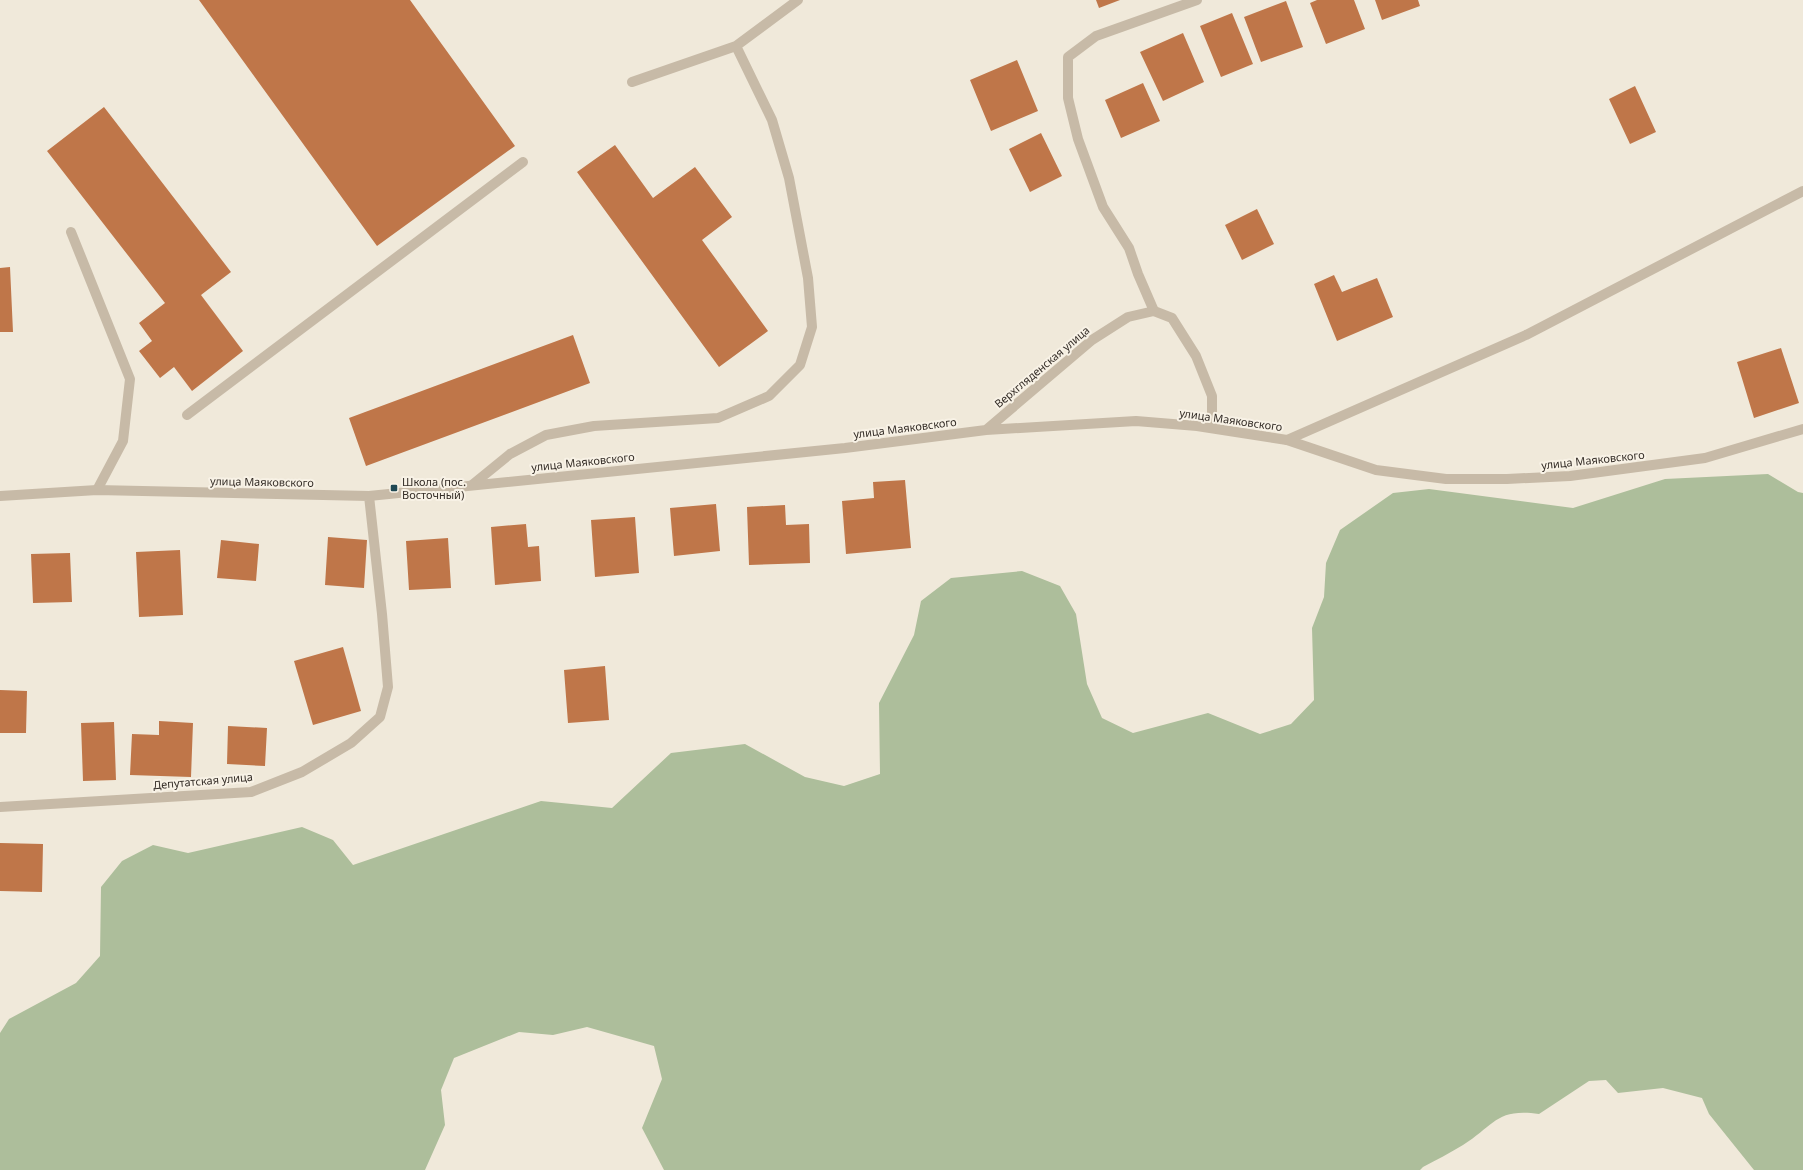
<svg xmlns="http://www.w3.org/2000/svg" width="1803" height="1170" viewBox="0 0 1803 1170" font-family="'Noto Sans',sans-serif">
<rect width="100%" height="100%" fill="#f0e9da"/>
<path fill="#adbe9b" d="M1768,474L1798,492L1803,493V1170H1754L1709,1114L1702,1098L1663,1088L1618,1093L1606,1080L1589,1081L1539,1114C1496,1108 1495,1125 1463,1145C1450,1153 1436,1160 1423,1167L1420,1170H664L642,1128L662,1079L654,1046L587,1027L553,1035L519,1032L454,1058L441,1090L445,1125L425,1170H0V1033L9,1019L76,983L100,956L101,887L122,861L153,845L188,853L302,827L333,840L353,865L541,801L612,808L671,753L745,744L805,777L844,786L880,774L879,703L914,635L921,601L951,578L1022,571L1060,586L1076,614L1087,684L1102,718L1133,733L1208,713L1260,734L1291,724L1314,700L1312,628L1324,597L1326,563L1340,530L1393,493L1429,489L1573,508L1665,479Z"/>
<path fill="#bf7649" d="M199,0H410L515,146L377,246Z
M1096,0H1120L1099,8Z
M1317,0H1354L1365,29L1326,44L1310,3Z
M1375,0H1418L1420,6L1382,20Z
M1286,1L1303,47L1261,62L1244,17Z
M1232,13L1253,64L1221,77L1200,26Z
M1183,33L1204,82L1163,101L1140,52Z
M1017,60L1038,111L991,131L970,80Z
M1143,83L1160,121L1121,138L1105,100Z
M1635,86L1656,132L1630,144L1609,99Z
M104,107L231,272L201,295L243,351L192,391L174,367L160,378L139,351L152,341L139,323L165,303L47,151Z
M1041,133L1062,176L1030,192L1009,149Z
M615,145L653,198L695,167L732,217L702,240L768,331L719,367L577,172Z
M1257,209L1274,244L1242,260L1225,225Z
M10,267L13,332H0V268Z
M1334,275L1342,292L1377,278L1393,317L1337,341L1314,284Z
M573,335L590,383L366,466L349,418Z
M1781,348L1799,403L1754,418L1737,362Z
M905,480L911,548L846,554L842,501L874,498L873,482Z
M716,504L720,551L674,556L670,508Z
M785,505L786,525L809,524L810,563L749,565L747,507Z
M635,517L639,573L595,577L591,520Z
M526,524L528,547L539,546L541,581L495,585L491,527Z
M328,537L367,540L364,588L325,585Z
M448,538L451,588L409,590L406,541Z
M221,540L259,544L256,581L217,578Z
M180,550L183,615L139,617L136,552Z
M70,553L72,602L33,603L31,554Z
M343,647L361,711L313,725L294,661Z
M605,666L609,720L568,723L564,670Z
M0,690L27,691L26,733H0Z
M159,721L193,723L191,777L130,775L132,734L159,735Z
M114,722L116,780L83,781L81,723Z
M228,726L267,728L265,766L227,764Z
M0,843L43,844L42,892L0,891Z"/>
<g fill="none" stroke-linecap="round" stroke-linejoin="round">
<path stroke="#c7baa7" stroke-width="10" d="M632,82L736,46L798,0
M71,232L130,379L123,441L97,490
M1154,311L1172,318L1196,356L1212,396V428
M187,415L523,162
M1287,440L1526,335L1803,191
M472,485L510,454L546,435L594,426L718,418L769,396L800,365L812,327L808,278L789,178L772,120L736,46"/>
<path stroke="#c7baa7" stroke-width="10" d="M986,430L1092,340L1128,317L1154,311L1138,274L1129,248L1103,207L1078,139L1068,98V57L1096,36L1197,0
M0,496L97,490L369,496L845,448L986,430L1136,421L1197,426L1287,440L1376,470L1446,479H1507L1570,476L1705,458L1803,429
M0,807L251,792L302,772L351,743L380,717L388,687L382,614L369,496"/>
</g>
<rect fill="#1f4853" stroke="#f8f2e6" stroke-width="1.5" x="390" y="484" width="8" height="8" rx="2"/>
<g text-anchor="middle" stroke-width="4" stroke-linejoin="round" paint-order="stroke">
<g font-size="11" fill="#342d27" stroke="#f8f2e6">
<text transform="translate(1042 367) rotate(-40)" y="4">Верхгляденская улица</text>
<text transform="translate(1231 420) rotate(8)" y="4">улица Маяковского</text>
<text transform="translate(905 428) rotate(-7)" y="4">улица Маяковского</text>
<text transform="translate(1593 460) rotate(-6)" y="4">улица Маяковского</text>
<text transform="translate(583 462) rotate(-6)" y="4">улица Маяковского</text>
<text transform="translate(262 482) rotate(1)" y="4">улица Маяковского</text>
<text transform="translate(203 781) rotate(-5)" y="4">Депутатская улица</text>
</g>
<g font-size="11" fill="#342d27" stroke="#f8f2e6" text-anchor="start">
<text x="402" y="486">Школа (пос.<tspan x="402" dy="13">Восточный)</tspan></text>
</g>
</g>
</svg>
